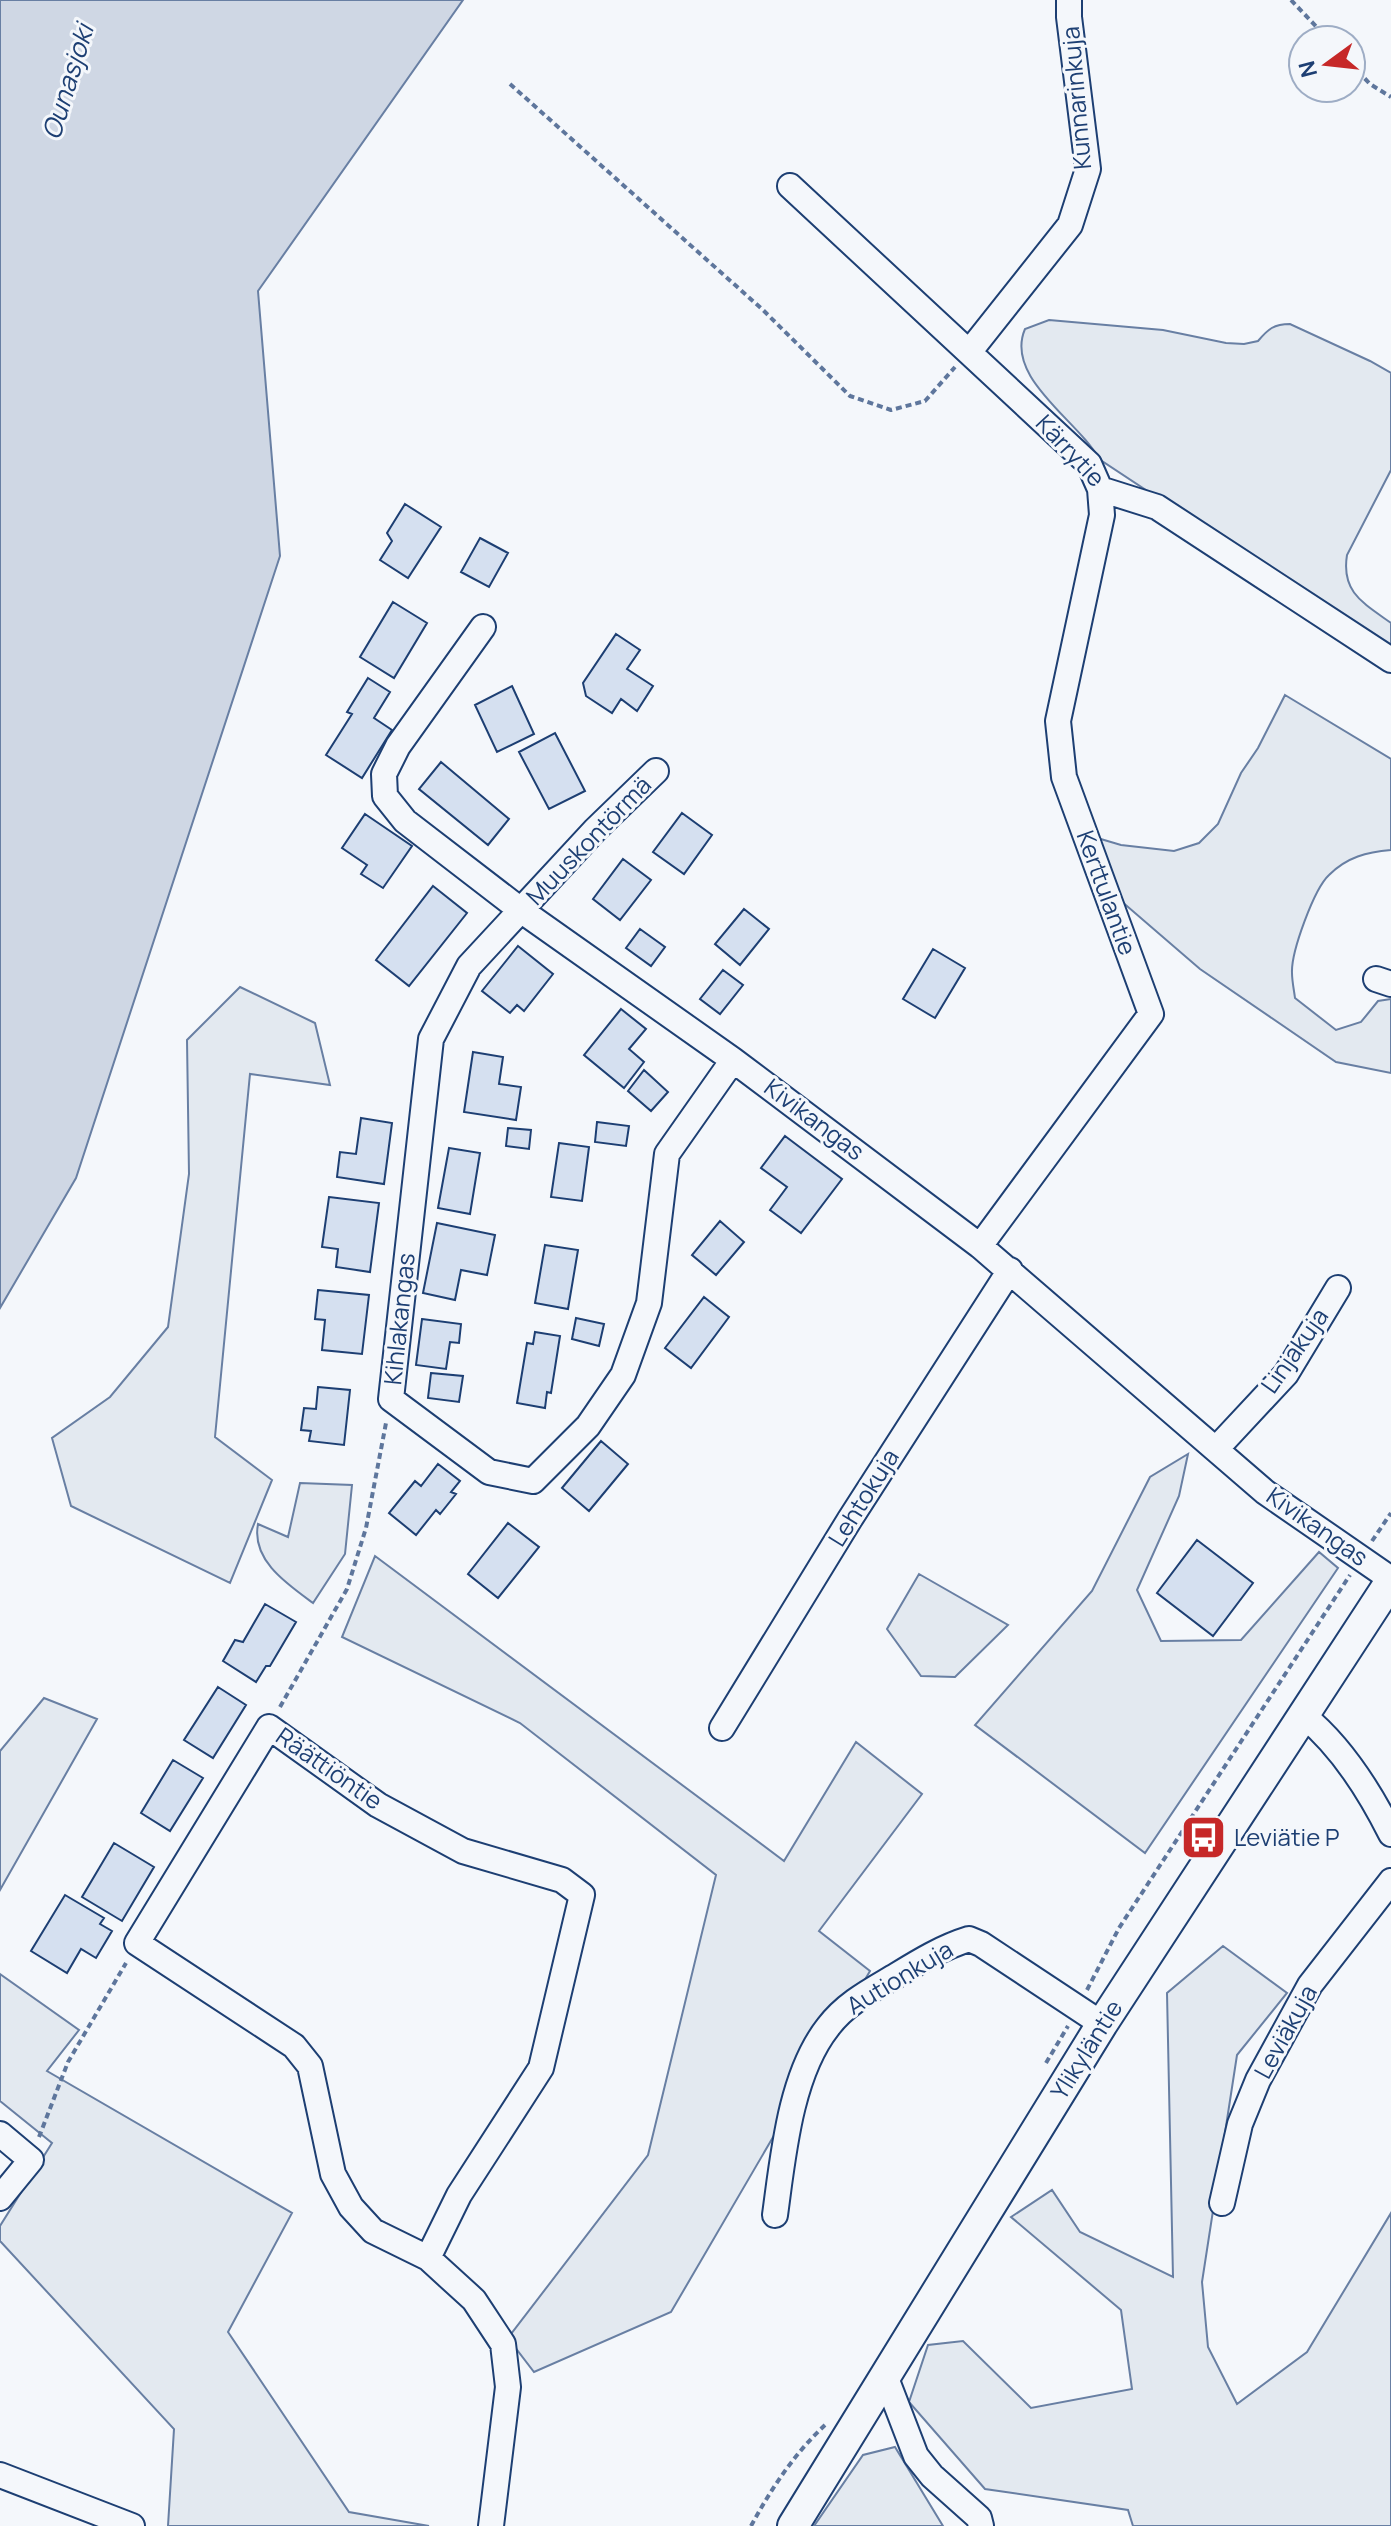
<svg xmlns="http://www.w3.org/2000/svg" width="1391" height="2526" viewBox="0 0 1391 2526" font-family="Manrope,sans-serif">
<rect width="100%" height="100%" fill="#f4f7fb"/>
<path fill="#e3e9f0" stroke="#687fa3" stroke-width="2" d="M1049,320L1163,330L1226,343L1244,344L1258,341C1268,329 1274,324 1290,324L1370,361L1391,373V470L1347,555C1341,592 1363,603 1391,623V652L1099,459C1079,421 1004,378 1025,329Z
M1285,695L1391,759V850C1367,852 1347,857 1329,875C1314,889 1291,952 1292,973C1292,981 1294,990 1295,998L1336,1030L1361,1022L1378,1001L1391,999V1073L1336,1062L1200,969L1106,888L1094,837L1121,845L1174,851L1199,843L1218,824L1241,773L1258,748Z
M240,987L315,1023L330,1085L250,1074L215,1437L272,1480L230,1583L71,1506L52,1438L110,1397L168,1327L189,1174L187,1040Z
M1188,1454L1179,1496L1137,1590L1161,1641L1241,1640L1319,1552L1338,1568L1145,1853L975,1725L1092,1591L1150,1477Z
M300,1483L352,1485L345,1554L313,1603C287,1584 251,1560 258,1524L288,1537Z
M375,1556L784,1861L856,1742L922,1794L819,1931L870,1971L671,2312L534,2372L508,2338L648,2155L716,1875L520,1723L342,1637Z
M919,1574L1008,1625L955,1677L921,1676L887,1629Z
M44,1698L97,1719L0,1890V1751Z
M1223,1946L1287,1993L1237,2055L1202,2282L1208,2347L1237,2404L1307,2352L1391,2213V2526H1133L1128,2510L985,2489L909,2402L928,2345L963,2341L1031,2408L1132,2389L1121,2310L1011,2217L1052,2190L1080,2232L1173,2277L1167,1993Z
M0,1974L79,2030L47,2071L292,2213L228,2332L349,2512L429,2526H168L174,2429L0,2241V2226L52,2143L0,2101Z
M895,2447L943,2526H814L863,2455Z"/>
<path fill="#cfd7e4" stroke="#687fa3" stroke-width="2" d="M0,0H463L258,291L280,556L76,1178L0,1308Z"/>
<path fill="#d5e0f0" stroke="#1d3f73" stroke-width="2" d="M405,504L441,527L408,578L380,560L392,541L387,533Z
M480,538L508,553L489,587L461,572Z
M393,602L427,623L394,678L360,657Z
M616,634L640,650L627,669L653,686L637,711L621,699L612,713L586,696L583,683Z
M368,678L390,692L374,718L392,730L362,778L326,755L352,714L347,712Z
M512,686L534,734L497,752L475,705Z
M555,733L585,791L549,809L519,752Z
M441,762L509,819L488,845L419,789Z
M682,813L712,835L684,874L653,852Z
M365,814L412,846L383,888L361,874L367,865L342,848Z
M623,859L651,880L620,920L593,899Z
M433,886L467,913L409,986L376,960Z
M744,909L769,929L740,965L715,944Z
M640,929L665,947L651,966L626,948Z
M518,946L553,974L524,1011L517,1005L510,1013L482,991Z
M933,949L965,968L935,1018L903,999Z
M723,970L743,985L720,1014L700,999Z
M621,1009L646,1029L629,1049L644,1062L624,1088L584,1055Z
M473,1052L503,1057L499,1084L521,1087L516,1120L464,1112Z
M644,1070L668,1092L651,1111L628,1091Z
M361,1118L392,1123L384,1184L337,1177L340,1152L356,1154Z
M597,1122L629,1126L626,1146L595,1142Z
M508,1128L531,1130L529,1149L506,1146Z
M785,1136L842,1179L801,1233L770,1210L787,1187L761,1168Z
M559,1143L589,1147L582,1201L551,1197Z
M449,1148L480,1153L470,1214L438,1208Z
M329,1197L379,1203L370,1272L336,1267L338,1249L322,1247Z
M720,1221L744,1242L716,1275L692,1255Z
M437,1223L495,1235L487,1275L461,1270L455,1300L423,1293Z
M545,1245L578,1250L568,1309L535,1303Z
M318,1290L369,1295L362,1354L322,1350L325,1320L315,1319Z
M704,1297L729,1317L691,1368L665,1348Z
M576,1318L604,1324L599,1346L572,1339Z
M422,1319L461,1324L459,1343L450,1342L446,1369L416,1365Z
M535,1332L560,1336L551,1393L547,1392L545,1408L517,1403L527,1343L533,1344Z
M431,1373L463,1376L459,1402L428,1398Z
M318,1387L350,1390L344,1445L309,1441L311,1431L301,1430L304,1408L316,1409Z
M601,1441L628,1464L589,1511L562,1488Z
M438,1464L460,1481L451,1492L456,1494L440,1514L436,1510L416,1535L389,1513L415,1481L421,1486Z
M508,1523L539,1547L498,1598L468,1574Z
M1197,1540L1253,1583L1213,1636L1157,1593Z
M265,1604L296,1622L270,1666H266L256,1682L223,1661L235,1640L243,1642Z
M218,1687L246,1705L213,1758L184,1740Z
M173,1760L203,1778L170,1831L141,1813Z
M114,1843L154,1867L122,1921L82,1897Z
M65,1895L104,1918L100,1924L112,1931L96,1958L81,1949L67,1973L31,1951Z"/>
<g fill="none" stroke-linecap="round" stroke-linejoin="round">
<defs>
<path id="minor" d="M790,186L1089,464L1100,489L1157,507L1391,660
M970,351L1070,225L1088,169L1069,17V0
M483,627L398,746L384,774L385,796L405,821L522,911L733,1060L980,1246L1265,1492L1391,1579
M656,771L595,830L469,966L431,1039L391,1399L489,1472L533,1481L588,1426L623,1375L649,1303L667,1154L733,1060
M1376,979L1391,984
M980,1246L1151,1014L1064,777L1058,721L1102,515L1100,489
M1217,1448L1286,1374L1338,1288
M1304,1716C1342,1747 1369,1790 1391,1834
M722,1728L850,1519L1010,1270
M0,2134L31,2160L0,2198
M1222,2203L1240,2124L1258,2080L1310,1985L1391,1881
M775,2215C783,2157 790,2075 828,2027C846,2003 872,1990 897,1975C920,1961 943,1947 969,1939L981,1944L1102,2024
M428,2258L459,2195L541,2068L582,1895L562,1880L463,1851L378,1805L269,1727L137,1943L294,2046L310,2066L333,2174L351,2207L373,2231L428,2258L474,2300L503,2344L508,2387L491,2526
M886,2378L916,2456L932,2476L979,2518L981,2526
M0,2475L132,2526"/>
<path id="major" d="M793,2526L1102,2024L1391,1581"/>
</defs>
<use href="#minor" stroke="#1d3f73" stroke-width="28"/>
<use href="#major" stroke="#1d3f73" stroke-width="34"/>
<path stroke="#5e769c" stroke-width="4" stroke-dasharray="6 4" stroke-linecap="butt" d="M1291,0L1329,40
M1351,64L1370,84L1391,97
M510,84L763,310L850,396L891,410L925,401L955,367
M1372,1541L1391,1513
M280,1707L347,1589L366,1528L386,1423
M1087,1990L1119,1928L1350,1575
M1046,2063L1068,2026
M39,2137L68,2062L126,1963
M751,2526C771,2489 794,2454 825,2425"/>
<use href="#minor" stroke="#f4f7fb" stroke-width="24"/>
<use href="#major" stroke="#f4f7fb" stroke-width="30"/>
</g>
<defs>
<symbol id="bus-square" viewBox="-11 -11 22 22"><rect x="-9" y="-9" width="18" height="18" rx="4" fill="#c62828" stroke="#f4f7fb"/><path d="M-5-6H5V4H4V6H2V4H-2V6H-4V4H-5ZM-3.5-4V0h7V-4ZM-3.5 1.2v1.5H-2V1.2ZM2 1.2v1.5H3.5V1.2Z" fill="#fff"/></symbol>
</defs>
<g fill-rule="evenodd">
<use href="#bus-square" x="1178" y="1812" width="51" height="51"/>
</g>
<g text-anchor="middle" stroke-width="6" stroke-linejoin="round" paint-order="stroke">
<g font-size="24" fill="#1d3f73" stroke="#f4f7fb">
<text transform="translate(1077 98) rotate(-95)" y="8">Kunnarinkuja</text>
<text transform="translate(1070 451) rotate(47)" y="8">Kärrytie</text>
<text transform="translate(589 841) rotate(-46)" y="8">Muuskontörmä</text>
<text transform="translate(1106 893) rotate(70)" y="8">Kerttulantie</text>
<text transform="translate(814 1120) rotate(37)" y="8">Kivikangas</text>
<text transform="translate(400 1319) rotate(-84)" y="8">Kihlakangas</text>
<text transform="translate(1295 1351) rotate(-55)" y="8">Linjakuja</text>
<text transform="translate(864 1498) rotate(-58)" y="8">Lehtokuja</text>
<text transform="translate(1317 1527) rotate(35)" y="8">Kivikangas</text>
<text transform="translate(329 1769) rotate(35)" y="8">Räättiöntie</text>
<text transform="translate(900 1978) rotate(-31)" y="8">Autionkuja</text>
<text transform="translate(1286 2032) rotate(-61)" y="8">Leviäkuja</text>
<text transform="translate(1087 2050) rotate(-58)" y="8">Ylikyläntie</text>
</g>
<g font-size="24" fill="#1d3f73" stroke="#f4f7fb" text-anchor="start">
<text x="1234" y="1846">Leviätie P</text>
</g>
<g font-size="26" font-style="italic" fill="#1d3f73" stroke="#f4f7fb">
<text transform="translate(68 82) rotate(-73)" y="9">Ounasjoki</text>
</g>
</g>
<g transform="translate(1327 64) rotate(255)"><circle r="38" fill="#f4f7fb" stroke="#9eadc5" stroke-width="2"/>
<path d="M0-6L14 30L0 20L-14 30Z" fill="#c62828"/>
<text y="-12" font-size="22" font-weight="bold" text-anchor="middle" fill="#1d3f73">N</text>
</g>
</svg>
